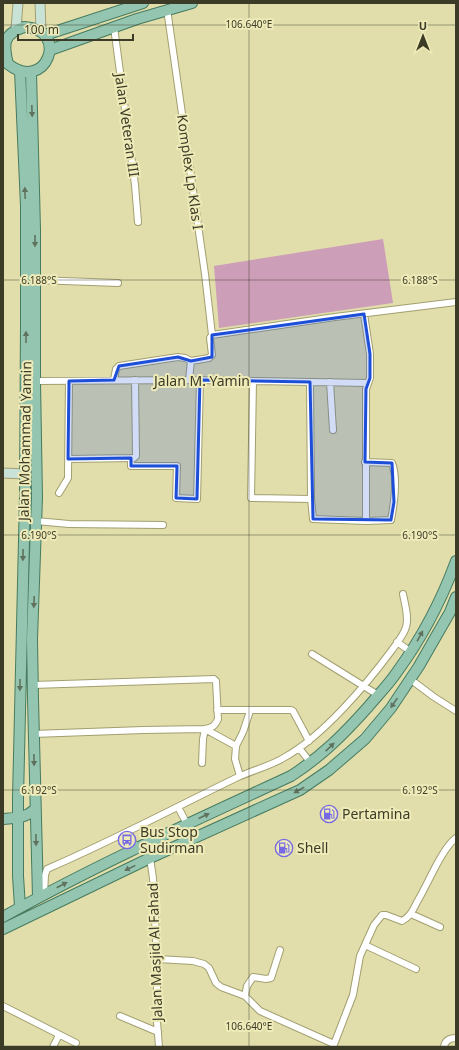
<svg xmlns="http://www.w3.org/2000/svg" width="459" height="1050" viewBox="0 0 459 1050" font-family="'Noto Sans',sans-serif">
<rect width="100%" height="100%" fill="#e1deac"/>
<path fill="#cd9eb8" d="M383,239L393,303L219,328L214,266Z"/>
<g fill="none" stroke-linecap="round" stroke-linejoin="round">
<defs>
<path id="street" d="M167,9L205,274L212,335
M114,27L135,185L138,222
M36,280L118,283
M364,314L370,354V378L366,389V521
M114,380L116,369L119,366L178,357L185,358L191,361
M189,380L191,361L209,358L212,355L210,338L212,335L335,317L456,302
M35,381L200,380L368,383
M253,381L251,498L311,499
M310,382L311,499L313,519L366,521L391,520C394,504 398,478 392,463L365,462
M330,382L333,430
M131,458V466H177L176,498L197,499L200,380
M68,459L134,458L136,456L135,380
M59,493L68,478V475L69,381
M36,521L69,524L163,525
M397,642L411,652
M312,654L378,695
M410,679L434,697L456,711
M33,685L214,679L216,681L218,719C215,726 212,728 205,729
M217,710H291L293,711L309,741
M205,729L236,746
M33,734L143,730L205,729L203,739L202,763
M299,748L311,763
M240,776L235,759L236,746L243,732L250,711
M178,807L187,824
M128,832L136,848
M150,858L153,878L157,959V1022L159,1047
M44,894L45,875L47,869C112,841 174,808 238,777C253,770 271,766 285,757C323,736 366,685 392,650C396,644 404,635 406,627C409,617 405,605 403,594
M411,914L440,927
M365,945L416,969
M157,959L193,961L204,964L209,968L216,983L221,987L245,996L260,1011L334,1044
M245,996L247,986L253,977L266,979L271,978L280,950
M3,1006L76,1043
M120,1016L158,1032
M53,1047L59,1035
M333,1047L353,995L360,956L374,925L382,915H386L402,921C410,917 413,910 417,902C427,886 442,848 456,838
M444,1047C445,1040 450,1038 456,1038"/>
<path id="secondary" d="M40,3L41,31
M16,29L18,3
M3,473L25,474"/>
<path id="primary" d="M24,27C71,29 46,94 8,64C3,44 3,34 24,27Z
M45,35L143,3
M50,50L137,19L192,3
M31,72L35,230V381L37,497L32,639L33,699L38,897
M3,819C16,818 26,818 35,809
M20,907L18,876V798L25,497L26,324V206L20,71
M3,917C96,865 194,821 291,776C322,756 344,734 368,707C378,695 389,684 397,672C421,639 442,599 456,561
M3,929L150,858L300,790L329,770L365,739L391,708L419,666L450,612L456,597"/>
</defs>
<use href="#street" stroke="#a29f70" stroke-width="8"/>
<use href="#secondary" stroke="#a29f70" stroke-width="11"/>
<use href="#primary" stroke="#467b5f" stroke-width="12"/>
<use href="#street" stroke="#fff" stroke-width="6"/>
<use href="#secondary" stroke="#c9e2d8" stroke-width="9"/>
<use href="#primary" stroke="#94c5b1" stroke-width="10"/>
</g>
<defs><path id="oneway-solid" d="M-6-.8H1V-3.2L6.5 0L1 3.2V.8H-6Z"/></defs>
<g fill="#5f725e">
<use href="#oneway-solid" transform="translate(32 111) rotate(88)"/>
<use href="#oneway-solid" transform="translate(25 193) rotate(-92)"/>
<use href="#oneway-solid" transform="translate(35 241) rotate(90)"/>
<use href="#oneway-solid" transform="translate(26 337) rotate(-90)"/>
<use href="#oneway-solid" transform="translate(23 555) rotate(91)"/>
<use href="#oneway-solid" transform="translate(34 602) rotate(92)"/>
<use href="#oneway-solid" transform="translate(420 636) rotate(-61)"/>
<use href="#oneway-solid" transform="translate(20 685) rotate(91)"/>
<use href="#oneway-solid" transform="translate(394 703) rotate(125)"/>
<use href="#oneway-solid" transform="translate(330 747) rotate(-43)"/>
<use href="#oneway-solid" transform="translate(34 760) rotate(89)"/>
<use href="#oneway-solid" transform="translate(299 790) rotate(151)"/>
<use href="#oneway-solid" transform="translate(204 816) rotate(-25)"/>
<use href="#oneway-solid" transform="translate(36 840) rotate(89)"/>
<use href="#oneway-solid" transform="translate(130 868) rotate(154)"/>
<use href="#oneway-solid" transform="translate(62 885) rotate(-27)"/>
</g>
<path fill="#1d4ed8" fill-opacity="0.2" stroke="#1d4ed8" stroke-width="3" stroke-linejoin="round" d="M364,314L370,354V378L366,389L365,462L392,463L394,502L391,520L313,519L310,382L200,380L197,499L176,498L177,466H131V458L68,459L69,381L114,380L119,366L178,357L191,361L212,357V335Z"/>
<path fill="none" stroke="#3c3b27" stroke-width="1" stroke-opacity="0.45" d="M249,3V1047M3,25H456M3,280H456M3,535H456M3,790H456M3,1046H456"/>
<defs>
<symbol id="fuel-ring" viewBox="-11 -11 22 22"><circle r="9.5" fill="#eeebb9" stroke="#7769e4" stroke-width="1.5"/><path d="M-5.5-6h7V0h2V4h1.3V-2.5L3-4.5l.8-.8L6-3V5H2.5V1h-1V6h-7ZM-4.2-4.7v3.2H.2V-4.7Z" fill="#7769e4"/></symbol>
<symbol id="bus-ring" viewBox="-11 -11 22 22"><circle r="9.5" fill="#eeebb9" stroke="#7769e4" stroke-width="1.5"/><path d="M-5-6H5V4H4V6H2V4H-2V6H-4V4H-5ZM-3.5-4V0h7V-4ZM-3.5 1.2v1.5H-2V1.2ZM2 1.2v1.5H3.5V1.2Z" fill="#7769e4"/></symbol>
</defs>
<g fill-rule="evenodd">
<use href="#fuel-ring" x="319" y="804" width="20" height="20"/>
<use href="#bus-ring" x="117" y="830" width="20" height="20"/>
<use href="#fuel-ring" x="274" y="838" width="20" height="20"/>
</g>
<g text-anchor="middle" stroke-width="4" stroke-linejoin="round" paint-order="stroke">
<g font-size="14" fill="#3c3b27" stroke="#eeebb9">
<text transform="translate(127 125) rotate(82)" y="5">Jalan Veteran III</text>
<text transform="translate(190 172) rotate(82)" y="5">Komplex Lp Klas I</text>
<text x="202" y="386">Jalan M. Yamin</text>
<text transform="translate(25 441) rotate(-89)" y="5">Jalan Mohammad Yamin</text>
<text transform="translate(155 952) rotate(-92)" y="5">Jalan Masjid Al Fahad</text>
</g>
<g font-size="14" fill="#3c3b27" stroke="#eeebb9" text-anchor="start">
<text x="342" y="819">Pertamina</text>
<text x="140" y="837">Bus Stop<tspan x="140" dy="16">Sudirman</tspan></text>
<text x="297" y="853">Shell</text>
</g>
</g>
<g font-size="10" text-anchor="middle" fill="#3c3b27" stroke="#eeebb9" stroke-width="4" stroke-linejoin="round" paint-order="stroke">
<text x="249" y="28">106.640°E</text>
<text x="39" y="284">6.188°S</text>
<text x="420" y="284">6.188°S</text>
<text x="39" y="539">6.190°S</text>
<text x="420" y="539">6.190°S</text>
<text x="39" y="794">6.192°S</text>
<text x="420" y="794">6.192°S</text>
<text x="249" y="1030">106.640°E</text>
</g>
<rect width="459" height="1050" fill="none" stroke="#3c3b27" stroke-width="8"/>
<g transform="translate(423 36)" stroke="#eeebb9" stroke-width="3" paint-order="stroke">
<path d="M0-3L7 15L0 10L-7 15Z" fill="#3c3b27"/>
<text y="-6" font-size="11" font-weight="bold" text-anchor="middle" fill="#3c3b27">U</text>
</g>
<path d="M18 34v6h115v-6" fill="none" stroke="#3c3b27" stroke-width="2"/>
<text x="24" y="34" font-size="12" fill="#3c3b27" stroke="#eeebb9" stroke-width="3" paint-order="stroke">100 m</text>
</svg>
